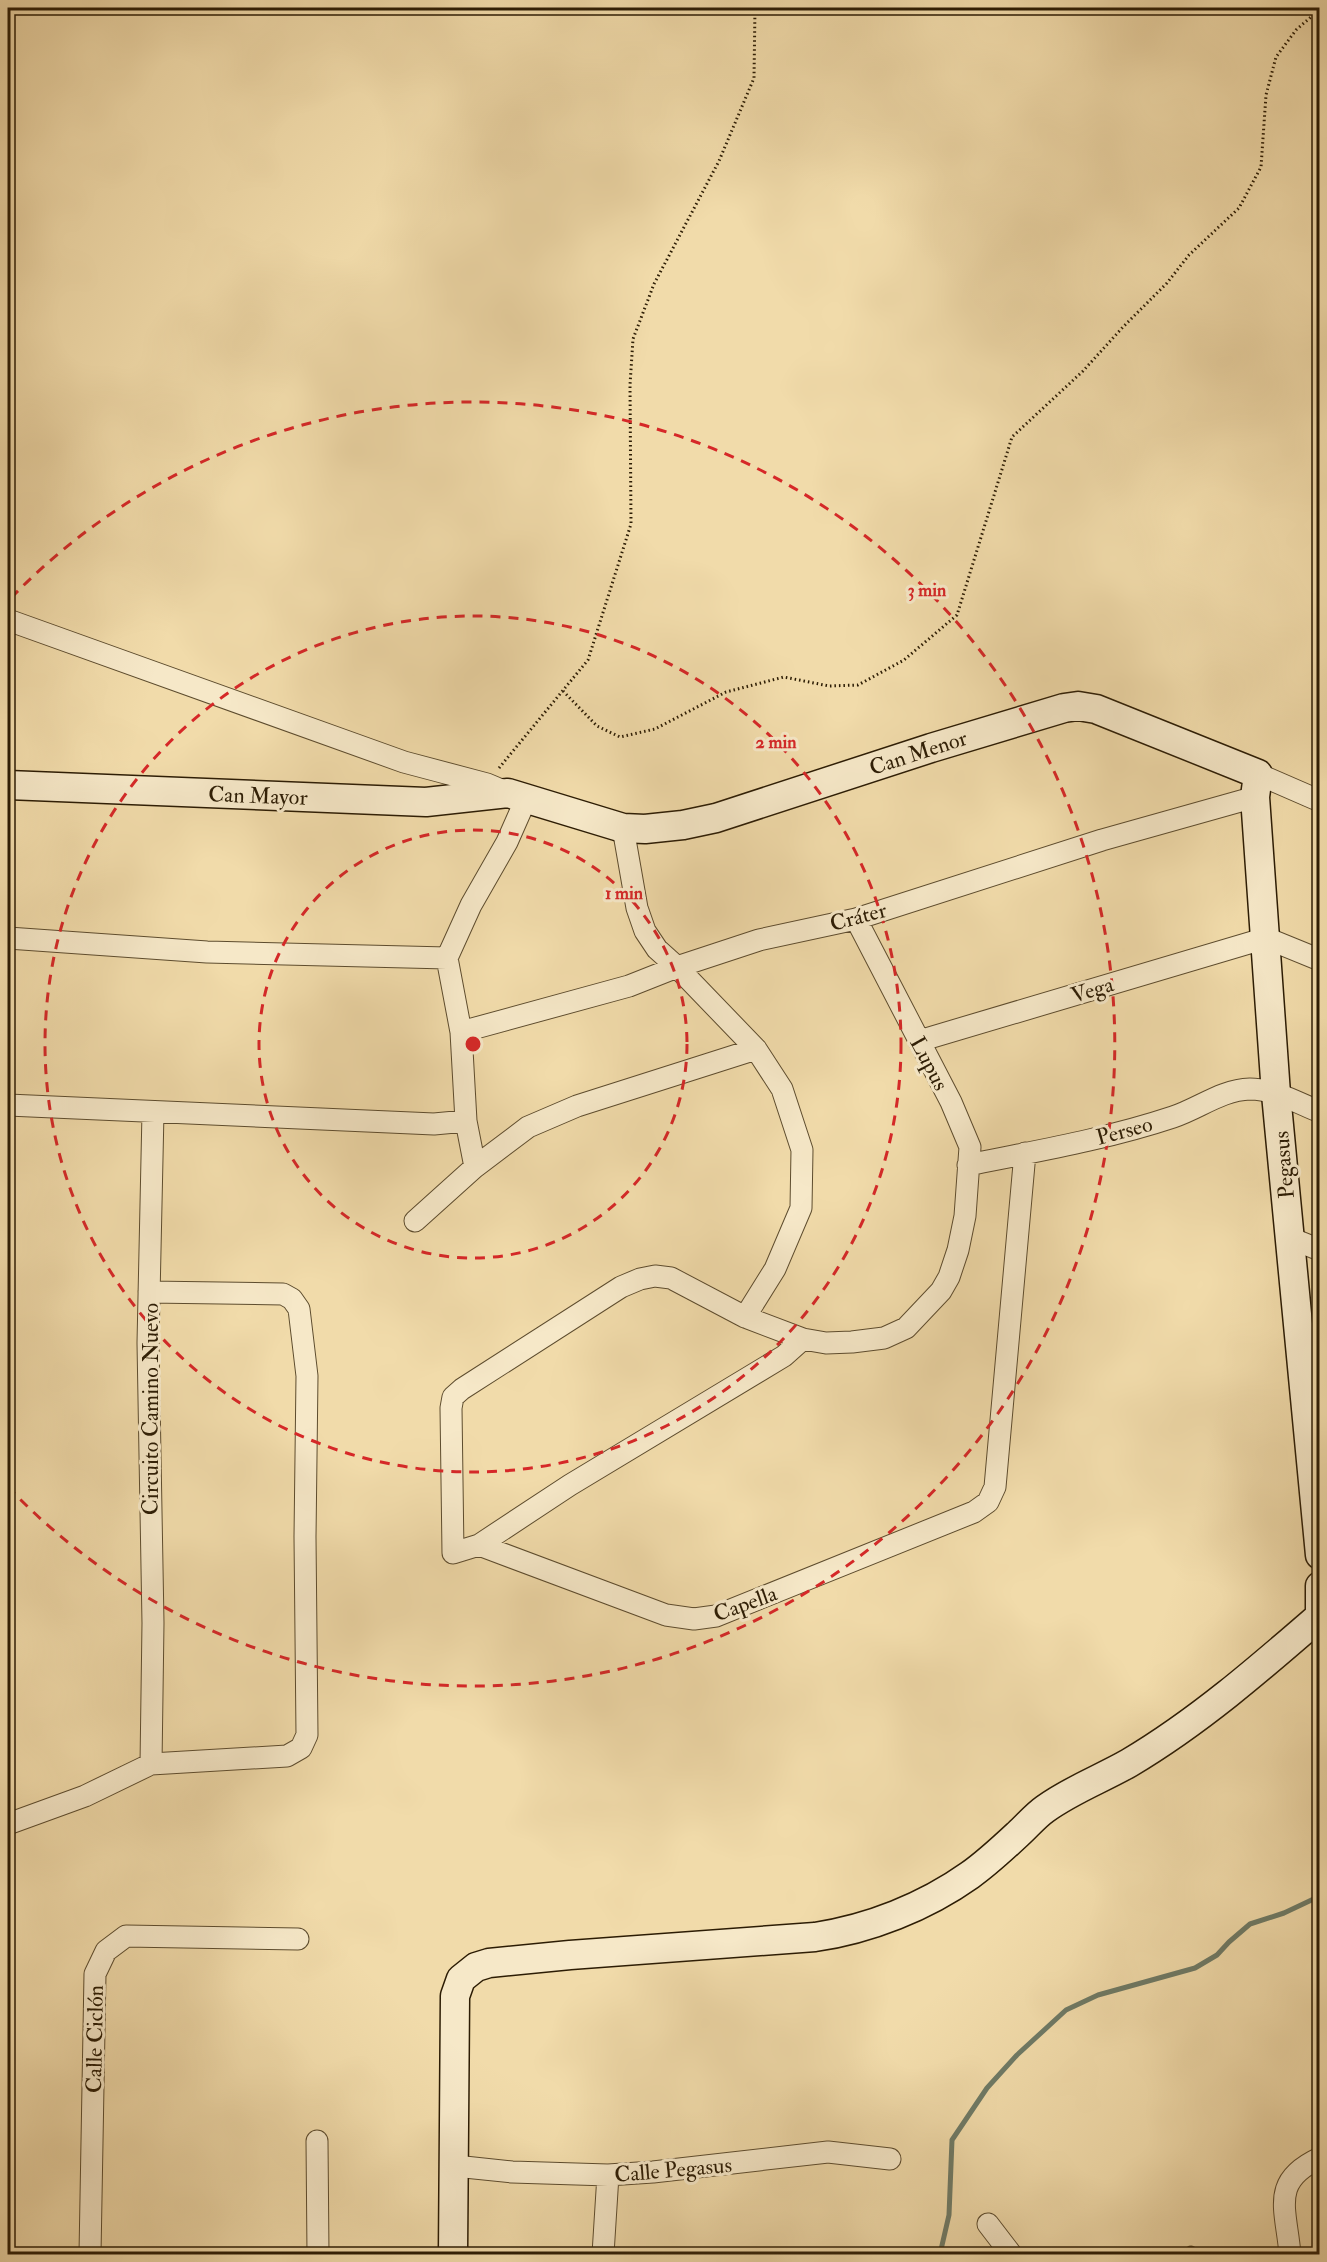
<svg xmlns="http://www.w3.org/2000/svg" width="1327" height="2262" viewBox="0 0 1327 2262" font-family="'IM FELL Double Pica',serif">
<rect width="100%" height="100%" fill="#f1dbaa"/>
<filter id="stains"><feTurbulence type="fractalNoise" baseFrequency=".00333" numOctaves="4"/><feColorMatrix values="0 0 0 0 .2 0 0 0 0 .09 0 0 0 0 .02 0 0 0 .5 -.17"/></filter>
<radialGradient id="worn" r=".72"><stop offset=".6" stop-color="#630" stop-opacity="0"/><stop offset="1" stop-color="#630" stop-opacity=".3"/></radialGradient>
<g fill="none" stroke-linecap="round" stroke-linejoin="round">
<path stroke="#6f7b67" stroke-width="5" d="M940,2254L949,2215L952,2140L987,2088L1017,2055L1066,2010L1098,1995L1195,1968L1217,1955L1229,1942L1250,1924L1284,1913L1320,1896"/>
<defs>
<path id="lane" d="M1190,2254L1191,2252"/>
<path id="street" d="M8,620L404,762L487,784L506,792
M1258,774L1320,801
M623,828L637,908L645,931L657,949L677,967L756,1049L782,1089L802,1150L801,1208L775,1269L745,1317
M8,938L207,952L447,958
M461,1032L629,986L677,967L759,940L856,919L1102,840L1255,797
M919,1041L1266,938L1320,960
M8,1105L434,1124L466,1121
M968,1165C1037,1151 1107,1139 1173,1117C1200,1108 1221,1090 1250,1089C1274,1089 1298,1103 1320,1112
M475,1167L466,1121L461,1032L447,958L471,905L507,842L526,799
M415,1221L475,1167L528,1127L577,1106L756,1049
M1290,1238L1320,1250
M803,1339L745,1317L671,1278L655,1276L640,1279L621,1287L462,1389L453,1397L451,1408L453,1553L479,1545L570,1485L784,1356L803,1339L826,1343L852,1342L884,1338L906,1328L941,1291L949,1277L958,1250L965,1216L970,1147L951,1102L856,919
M479,1545L666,1615L694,1619L716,1616L974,1512L988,1502L995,1487L1025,1153
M151,1764L153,1623L148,1343L153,1112
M8,1824L85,1796L151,1764L287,1756L301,1748L307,1735L305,1537L307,1376L299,1309L292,1299L283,1294L149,1292
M317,2141L318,2254
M455,2166L512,2172L608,2175L653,2172L828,2152L890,2159
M988,2224L1011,2254
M90,2254L95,1974L106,1951L126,1936L298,1939
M603,2254L608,2175
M1290,2254C1286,2208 1270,2181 1320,2158"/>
<path id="secondary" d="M8,785L426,802L508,793L623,828L645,829L683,825L716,818L931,748L1064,708L1078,706L1096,709L1258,774L1255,797L1276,1094L1320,1555
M1320,1586V1610
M453,2254L455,1996L461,1979L476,1967L489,1963L570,1955L815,1937C869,1929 925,1907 970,1875C987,1863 1003,1848 1018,1834C1027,1826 1035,1816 1045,1809C1071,1790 1101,1779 1129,1763C1198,1722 1259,1669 1320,1616"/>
</defs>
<use href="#lane" stroke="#5d4c2e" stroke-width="13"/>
<use href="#street" stroke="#5d4c2e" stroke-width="23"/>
<use href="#secondary" stroke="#2c1c04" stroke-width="31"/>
<path stroke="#2c1c04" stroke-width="3" stroke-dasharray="1.5 3" stroke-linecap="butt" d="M563,691L597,726L620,737L655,729L726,692L784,677L829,686L858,685L904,660L957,615L1012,437L1083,371L1123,327L1167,283L1189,255L1239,208L1261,167L1266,95L1276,57L1296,30L1320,9
M499,768L588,660L631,524L630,385L633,339L654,284L719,161L754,78L755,8"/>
<use href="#lane" stroke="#f6e8c8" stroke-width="10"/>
<use href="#street" stroke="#f6e8c8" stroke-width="21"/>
<use href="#secondary" stroke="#f6e8c8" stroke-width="28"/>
</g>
<g fill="none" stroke="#d62828" stroke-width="3" stroke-dasharray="10 8">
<circle cx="473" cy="1044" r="214"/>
<circle cx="473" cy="1044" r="428"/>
<path d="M11 598A642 642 0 1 1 11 1490"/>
</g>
<g text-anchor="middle" stroke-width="6" stroke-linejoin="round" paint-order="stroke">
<g font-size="22" fill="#2c1c04" stroke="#f6e8c8">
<text transform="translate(918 752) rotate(-18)" y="8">Can Menor</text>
<text transform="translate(258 795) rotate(2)" y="8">Can Mayor</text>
<text transform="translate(858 916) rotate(-15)" y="8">Cráter</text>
<text transform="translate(1092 989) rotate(-17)" y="8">Vega</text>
<text transform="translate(930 1063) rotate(62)" y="8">Lupus</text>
<text transform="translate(1124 1130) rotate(-15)" y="8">Perseo</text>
<text transform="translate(1283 1165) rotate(-95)" y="8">Pegasus</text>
<text transform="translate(150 1409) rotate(-90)" y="8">Circuito Camino Nuevo</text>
<text transform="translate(745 1603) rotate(-20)" y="8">Capella</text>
<text transform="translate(94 2039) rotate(-89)" y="8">Calle Ciclón</text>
<text transform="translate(673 2169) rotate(-5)" y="8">Calle Pegasus</text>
</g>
</g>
<circle cx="473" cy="1044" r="9" fill="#d62828" stroke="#f6e8c8" stroke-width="3"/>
<g font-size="18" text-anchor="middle" font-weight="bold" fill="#d62828" stroke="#f6e8c8" stroke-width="6" stroke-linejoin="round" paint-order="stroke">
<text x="927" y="596">3 min</text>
<text x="776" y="748">2 min</text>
<text x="624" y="899">1 min</text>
</g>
<rect width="1327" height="2262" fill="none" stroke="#f1dbaa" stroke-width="30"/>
<rect x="9" y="9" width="1309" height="2244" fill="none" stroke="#2c1c04" stroke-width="3"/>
<rect x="15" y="15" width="1297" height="2232" fill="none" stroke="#2c1c04" stroke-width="1.5"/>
<rect width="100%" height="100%" filter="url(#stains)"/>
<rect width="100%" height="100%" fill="url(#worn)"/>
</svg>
